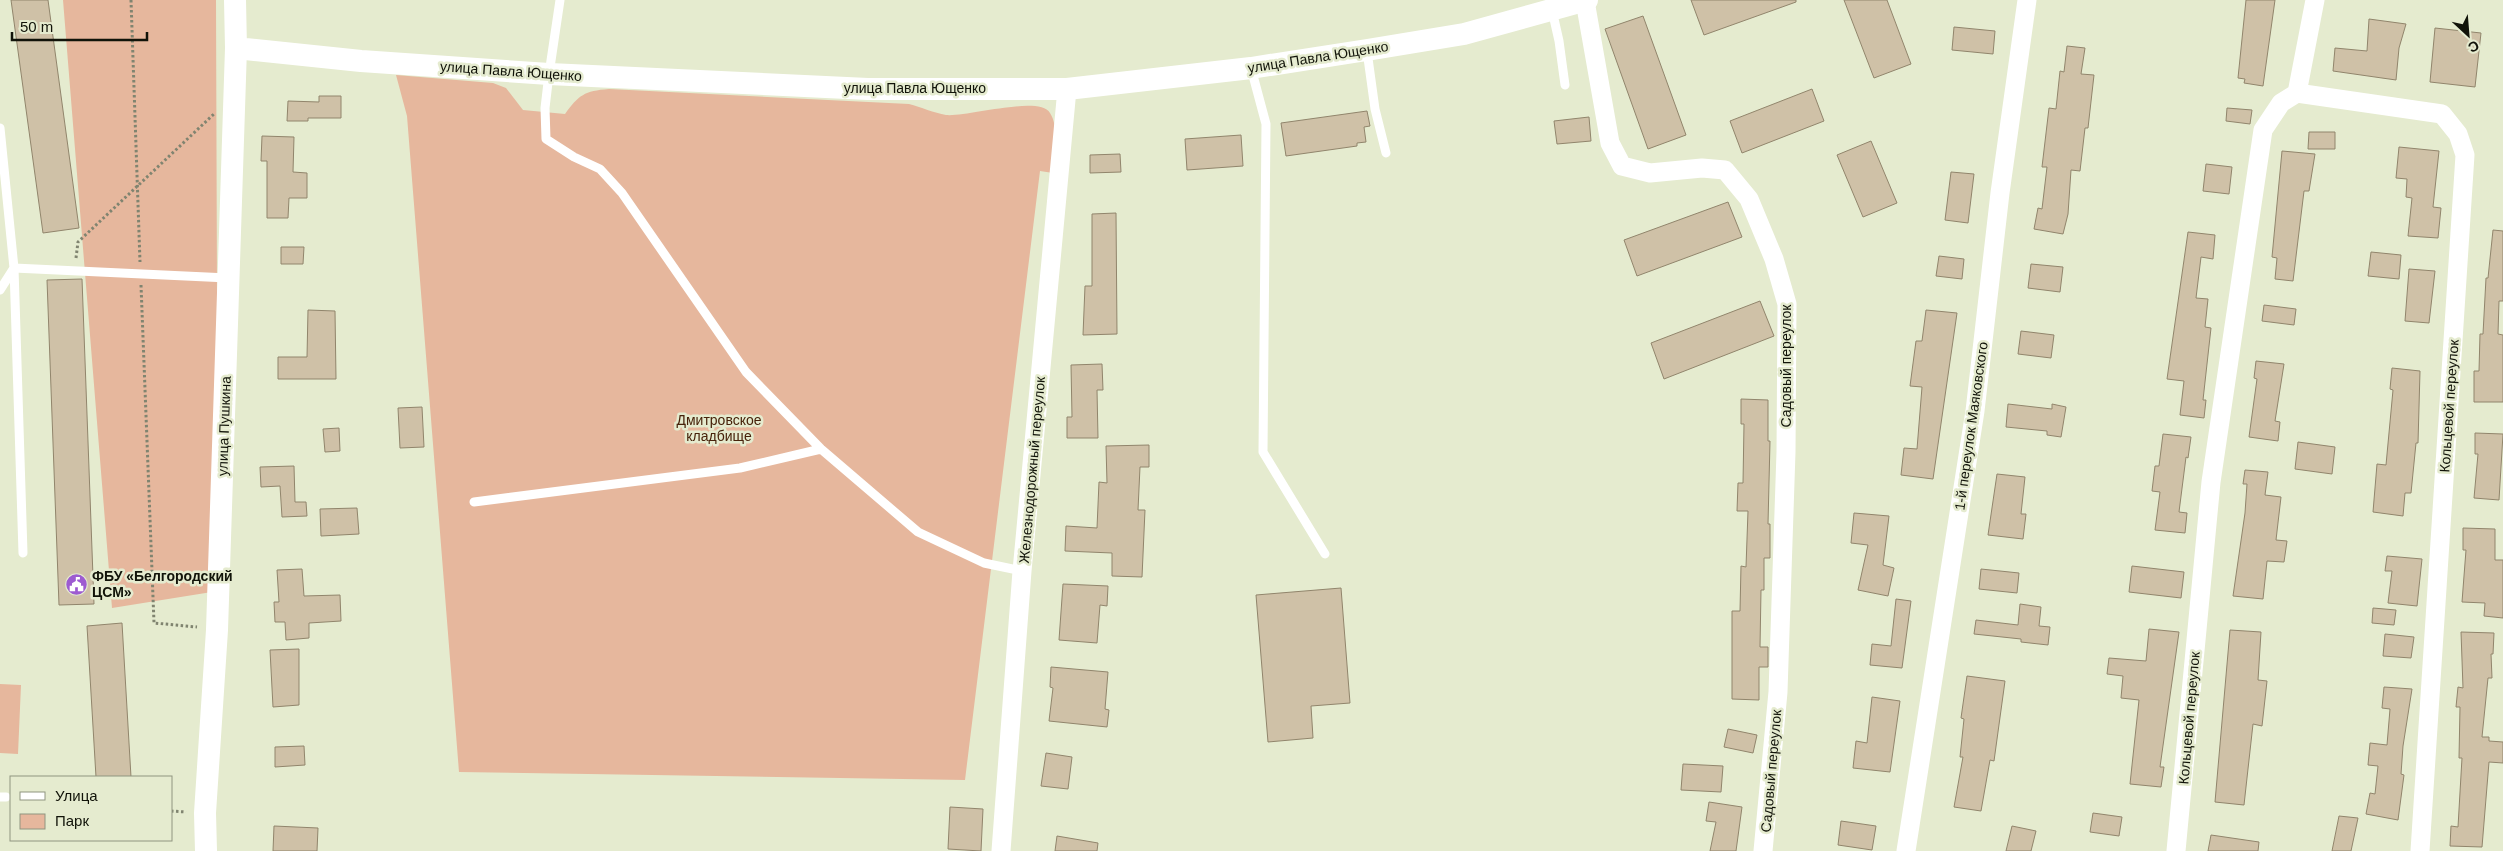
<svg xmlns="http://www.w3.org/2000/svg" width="2503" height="851" viewBox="0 0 2503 851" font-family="Helvetica,sans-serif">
<rect width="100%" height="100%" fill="#e5ebcf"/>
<path fill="#e6b79d" d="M63,0H216L218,591L112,608Z
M396,75L493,83L506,88L523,110L565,114C579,95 584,91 609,89L909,104C921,107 934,113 946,115C968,117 1039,95 1050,113C1060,129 1054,155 1053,173L1040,171L965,780L459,772L407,116Z
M0,684L21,685L18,754L0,753Z"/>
<path fill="#cfc1a7" stroke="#91856c" d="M11,0H48L79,228L43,233Z
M1691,0H1796V2L1704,35Z
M1844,0H1887L1911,64L1874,78Z
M2246,0H2275L2263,86L2244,83L2245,79L2238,78Z
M1643,16L1686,135L1648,149L1605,29Z
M2369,19L2406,24L2399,48L2396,80L2333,71L2335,48L2367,51Z
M1954,27L1995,31L1993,54L1952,50Z
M2435,28L2481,33L2475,87L2430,82Z
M2067,46L2085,48L2081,74L2094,75L2088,128H2085L2080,171L2071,170L2068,214L2063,234L2034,229L2038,208L2042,209L2047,167H2042L2049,108L2056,109L2060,71L2064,72Z
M1812,89L1824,121L1742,153L1730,121Z
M319,96H341V118H308V121H287L288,101L319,102Z
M2227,108L2252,110L2250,124L2226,121Z
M1367,111L1370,126L1364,127L1366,142L1357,143V146L1286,156L1281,123Z
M1589,117L1591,141L1557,144L1554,121Z
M2309,132H2335V149H2308Z
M1241,135L1243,166L1187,170L1185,139Z
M262,136L294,137L293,172L307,173V198H289L288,218H267V161H261Z
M1871,141L1897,203L1863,217L1837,155Z
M2399,147L2439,151L2433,207L2441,208L2438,238L2408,236L2412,198L2406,197L2407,179L2396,178Z
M2282,151L2315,154L2309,191H2304L2293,281L2275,279L2277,258L2272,257Z
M1120,154L1121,172L1090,173V155Z
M2206,164L2232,167L2229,194L2203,191Z
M1951,172L1974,174L1968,223L1945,220Z
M1728,202L1742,237L1637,276L1624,240Z
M1116,213L1117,334L1083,335L1085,286H1092V214Z
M2493,230L2503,231V301H2499L2498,334L2503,335V402H2474V371H2479L2480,334H2483L2486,278H2488Z
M2188,232L2215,235L2213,259L2201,257L2196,298L2208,299L2205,327L2211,328L2203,400H2206L2204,418L2180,415L2184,381L2167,379Z
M281,247H304L303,264H281Z
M2371,252L2401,255L2399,279L2368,276Z
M1939,256L1964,259L1962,279L1936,276Z
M2031,264L2063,267L2060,292L2028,288Z
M2409,269L2435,271L2429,323L2405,321Z
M82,279L94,604L59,605L47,280Z
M1760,301L1774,336L1664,379L1651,343Z
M2264,305L2296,309L2294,325L2262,321Z
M308,310L335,311L336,379H278V357H307Z
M1926,310L1957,313L1933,479L1901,475L1904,448L1917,449L1922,387L1910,386L1916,341H1922Z
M2021,331L2054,335L2051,358L2018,354Z
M2256,361L2284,364L2275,421L2280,422L2278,441L2249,437L2257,379L2254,378Z
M1102,364L1103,390H1097L1098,438H1067V417H1072L1071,365Z
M2392,368L2420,371L2418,443H2416L2411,493H2405L2403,516L2373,512L2377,464L2386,465L2393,390L2390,389Z
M1741,399L1768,400V441H1770L1768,524H1770V558H1764V590H1761L1760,647H1768V667H1759V700L1732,699V611H1740L1741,566L1746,567L1748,511H1737L1738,483H1743L1744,424H1741Z
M2008,404L2052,409V404L2066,407L2061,437L2047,435V431L2006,427Z
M422,407L424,447L400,448L398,408Z
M339,428L340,451L325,452L323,429Z
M2475,433L2503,434L2499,500L2474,498L2478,454H2475Z
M2163,434L2191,437L2188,458L2186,457L2179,512L2187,513L2185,533L2155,530L2160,492L2152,491L2155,466H2159Z
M2298,442L2335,447L2332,474L2295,469Z
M1149,445V467H1140L1138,510H1145L1142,577L1112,576V553L1065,551L1066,526L1097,528L1099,482L1107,483L1106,446Z
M294,466L295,502H306L307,516L282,517L280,486L261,487L260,467Z
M2245,470L2268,472L2265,495L2281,497L2276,540L2287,541L2284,562L2267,561L2263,599L2233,596L2245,513L2247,484H2243Z
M1997,474L2025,477L2021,514H2026L2023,539L1988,535Z
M357,508L359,534L321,536L320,509Z
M1854,513L1889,516L1883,565L1894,568L1888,596L1858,590L1868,545L1851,543Z
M2463,528L2495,529V560H2503V618L2484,616L2485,603L2462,602L2466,550H2463Z
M2387,556L2422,559L2417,606L2388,603L2392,571H2385Z
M2132,566L2184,572L2181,598L2129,592Z
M302,569L304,596L340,595L341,621L309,623V638L286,640L285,622H275L274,602H279L277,570Z
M1981,569L2019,573L2017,593L1979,589Z
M1063,584L1108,586L1107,606L1100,605L1097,643L1059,640Z
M1341,588L1350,703L1311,706L1313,738L1268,742L1256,595Z
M1896,599L1911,601L1902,668L1870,665L1872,644L1891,646Z
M2020,604L2041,607L2039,626L2050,627L2048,645L2021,642V639L1974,634L1976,620L2018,625Z
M2373,608L2396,610L2394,625L2372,623Z
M122,623L131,777H96L87,626Z
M2149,629L2179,632L2160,767H2164L2161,787L2130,784L2139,700L2121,698L2123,676L2107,674L2109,658L2146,661Z
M2230,630L2261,632L2258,680L2267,681L2262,726L2253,724L2244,805L2215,802Z
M2461,632L2494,633L2493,654H2491L2492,678H2488L2482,737H2489V741L2503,742V763L2489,762L2482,847L2450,846L2451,826L2458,827L2462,758H2459L2460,707H2456L2458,687L2463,688Z
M2385,634L2414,637L2411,658L2383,656Z
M299,649V705L273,707L270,650Z
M1051,667L1108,672L1105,709L1109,710L1107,727L1049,721L1053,688L1050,687Z
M1967,676L2005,681L1994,761L1990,760L1981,811L1954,807L1963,757H1960L1964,719L1961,718Z
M2384,687L2412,689L2403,746L2401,774L2404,775L2398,820L2366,814L2370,793L2375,794L2378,766L2368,765L2370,743L2387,745L2390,709L2382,708Z
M1872,697L1900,701L1890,772L1853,768L1856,741L1867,743Z
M1728,729L1757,735L1753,753L1724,747Z
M304,746L305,765L275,767V747Z
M1046,753L1072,757L1068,789L1041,786Z
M1683,764L1723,766L1721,792L1681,790Z
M1709,802L1742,807L1736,851H1710L1716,822L1706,821Z
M950,807L983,809L981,851L948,849Z
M2093,813L2122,817L2119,836L2090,832Z
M2339,816L2358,818L2351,851H2332Z
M1841,821L1876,826L1872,850L1838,845Z
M274,826L318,828L317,851H273Z
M2012,826L2036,831L2031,851H2006Z
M2211,835L2259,842L2258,851H2208Z
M1057,836L1098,843L1097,851H1055Z"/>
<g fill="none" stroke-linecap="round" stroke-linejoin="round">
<path stroke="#808470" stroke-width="3" stroke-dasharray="2.5 2.5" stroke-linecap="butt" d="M131,0L140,262
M76,258L78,242L215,113
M141,285L154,623L197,627
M171,811L186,812"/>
<path stroke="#fff" stroke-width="9" d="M560,0L549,74L545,108L546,139L574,157L600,169L622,193L746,372L821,449L918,532L984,563L1022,571
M1552,10L1559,41L1565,85
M1367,51L1375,109L1386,153
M1251,68L1266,124L1263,452L1325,554
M0,128L14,268L0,290
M474,502L740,468L821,449
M23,553L14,268L228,278
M0,797H6"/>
<path stroke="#fff" stroke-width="19" d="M1585,1L1610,143L1622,166L1650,173L1702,168L1725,170L1749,199L1774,259L1787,304L1786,452L1778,692L1763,851
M2297,93L2315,0
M1001,851L1022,571L1067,89
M1906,851L1975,411L2000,193L2027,0
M2176,851L2211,482L2263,130L2281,103L2297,93L2442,114L2458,134L2465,155L2420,851"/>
<path stroke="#fff" stroke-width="22" d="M236,48L361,61L549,74L868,89H1067L1251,68L1367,50L1464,34L1587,0
M206,851L205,813L217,630L236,48L235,0"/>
</g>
<defs>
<symbol id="civic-disc" viewBox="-11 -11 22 22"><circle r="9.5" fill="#9d5bd1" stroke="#e5ebcf"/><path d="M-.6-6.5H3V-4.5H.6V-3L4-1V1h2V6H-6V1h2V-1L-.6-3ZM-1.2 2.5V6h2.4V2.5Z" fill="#fff"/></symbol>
</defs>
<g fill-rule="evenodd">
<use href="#civic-disc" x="64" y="572" width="25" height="25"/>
</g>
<g text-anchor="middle" stroke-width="5" stroke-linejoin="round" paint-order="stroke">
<g font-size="14" fill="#111309" stroke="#e5ebcf">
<text transform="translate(1318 57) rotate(-9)" y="5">улица Павла Ющенко</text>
<text transform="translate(511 71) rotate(4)" y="5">улица Павла Ющенко</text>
<text x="915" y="93">улица Павла Ющенко</text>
<text transform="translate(1786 366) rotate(-90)" y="5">Садовый переулок</text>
<text transform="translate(2449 406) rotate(-86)" y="5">Кольцевой переулок</text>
<text transform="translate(224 426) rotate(-88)" y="5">улица Пушкина</text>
<text transform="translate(1971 426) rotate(-82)" y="5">1-й переулок Маяковского</text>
<text transform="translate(1032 470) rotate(-85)" y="5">Железнодорожный переулок</text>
<text transform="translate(2189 718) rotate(-85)" y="5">Кольцевой переулок</text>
<text transform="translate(1771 771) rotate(-85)" y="5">Садовый переулок</text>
</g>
<g font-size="14" fill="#47220a" stroke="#e5ebcf">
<text x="719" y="425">Дмитровское<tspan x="719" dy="16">кладбище</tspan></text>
</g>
<g font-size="14" font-weight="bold" fill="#111309" stroke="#e5ebcf" text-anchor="start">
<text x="92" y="581">ФБУ «Белгородский<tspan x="92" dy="16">ЦСМ»</tspan></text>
</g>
</g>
<rect x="10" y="776" width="162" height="65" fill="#e5ebcf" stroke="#909580"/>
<rect x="20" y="792" width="25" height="8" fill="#ffffff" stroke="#909580"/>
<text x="55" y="801" font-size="15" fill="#111309">Улица</text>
<rect x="20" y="814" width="25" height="15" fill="#e6b79d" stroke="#909580"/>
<text x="55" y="826" font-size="15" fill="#111309">Парк</text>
<g transform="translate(2468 35) rotate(154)" stroke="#e5ebcf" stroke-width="4" paint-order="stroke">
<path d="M0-4L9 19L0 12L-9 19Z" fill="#111309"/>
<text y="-8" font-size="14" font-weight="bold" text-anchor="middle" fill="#111309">С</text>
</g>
<path d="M12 32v8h135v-8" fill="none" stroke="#111309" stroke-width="2.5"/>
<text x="20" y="32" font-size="15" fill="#111309" stroke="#e5ebcf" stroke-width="4" paint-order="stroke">50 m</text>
</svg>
